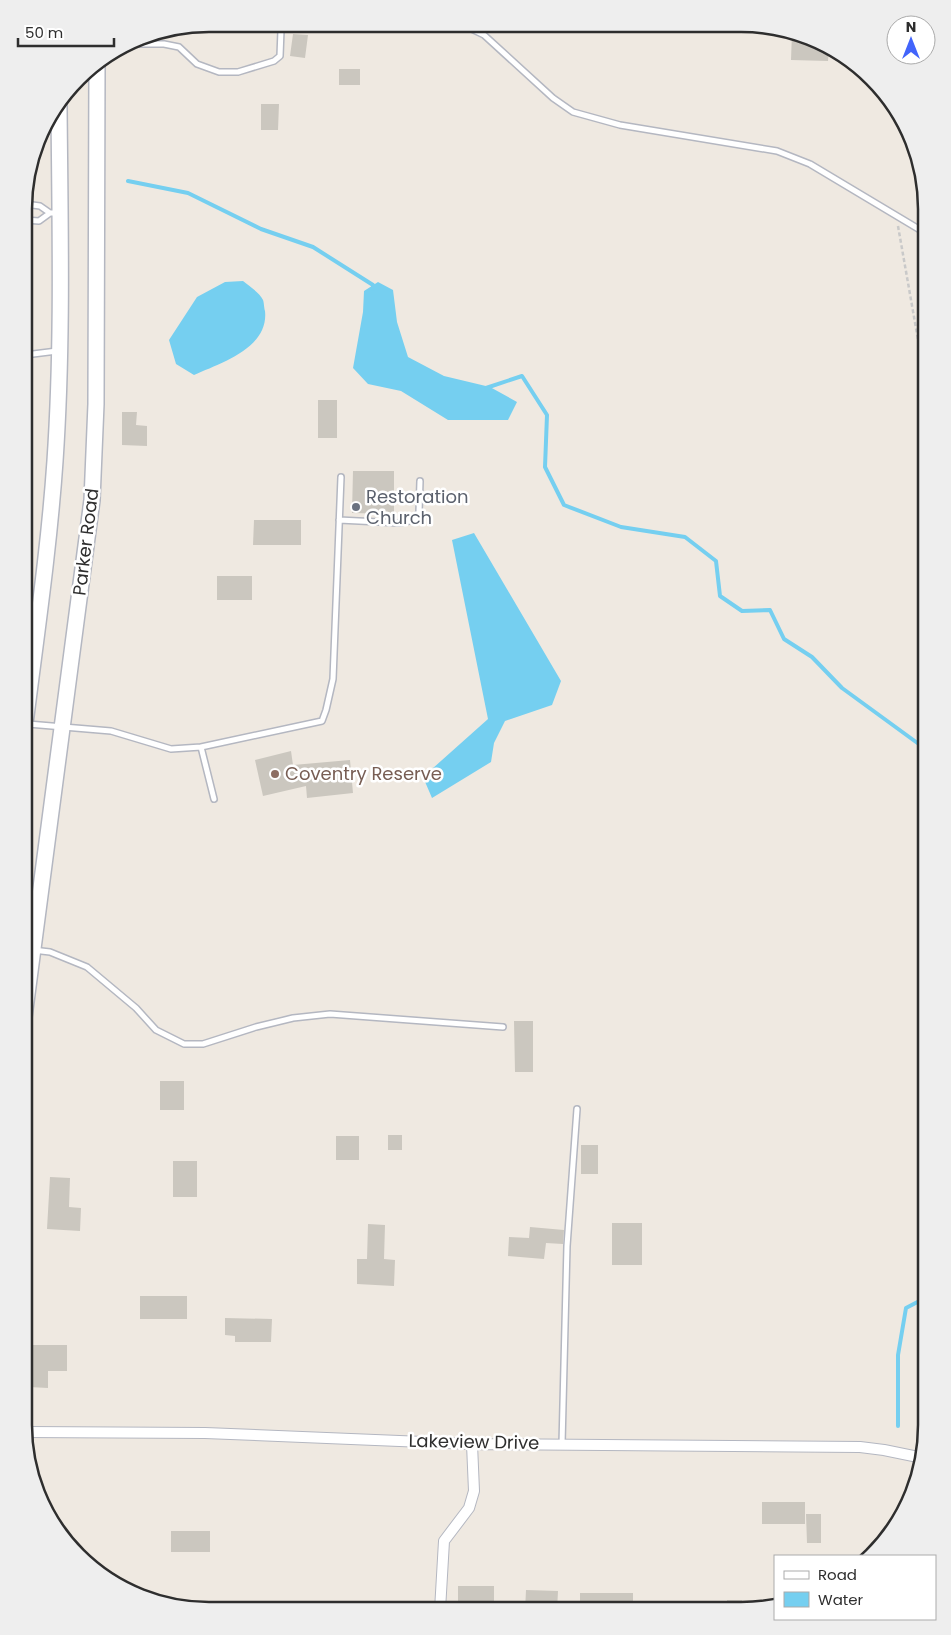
<svg xmlns="http://www.w3.org/2000/svg" width="951" height="1635" viewBox="0 0 951 1635" font-family="Poppins,sans-serif">
<rect width="100%" height="100%" fill="#efe9e1"/>
<path fill="#75cff0" d="M243,281C249,286 260,293 263,300C264,302 264,308 265,311C269,348 221,363 194,375L176,364L169,340L197,297L225,282Z
M378,282L393,290L397,322L408,357L444,376L490,387L517,402L508,420H448L401,391L368,384L353,368L363,312L364,291Z
M474,533L561,681L552,705L505,721L494,743L491,762L432,798L423,777L488,719L452,540Z"/>
<g fill="none" stroke-linecap="round" stroke-linejoin="round">
<path stroke="#75cff0" stroke-width="4" d="M35,153L38,155
M128,181L188,193L261,229L313,247L373,285V289
M486,388L522,376L547,415L545,467L564,505L621,527L685,537L716,561L720,596L742,611L770,610L784,639L812,657L842,688L927,750
M898,1426V1355L906,1308L927,1297"/>
</g>
<path fill="#cbc7bf" d="M792,32L813,38L829,47L828,61L791,60Z
M293,34L308,35L305,58L290,56Z
M339,69H360V85H339Z
M261,104H279L278,130H261Z
M318,400H337V438H318Z
M122,412H137L136,425L147,426V446L122,445Z
M353,471H394V514L352,513Z
M254,520H301V545H253Z
M217,576H252V600H217Z
M291,751L293,765L350,760L353,793L307,798L306,786L263,796L255,760Z
M514,1021H533V1072H515Z
M160,1081H184V1110H160Z
M388,1135H402V1150H388Z
M336,1136H359V1160H336Z
M581,1145H598V1174H581Z
M173,1161H197V1197H173Z
M50,1177L70,1178L69,1207L81,1208L80,1231L47,1229Z
M612,1223H642V1265H612Z
M368,1224L385,1225L384,1259L395,1260L394,1286L357,1284V1259H367Z
M530,1227L564,1230L563,1244L546,1243L544,1259L508,1256L509,1237L529,1238Z
M140,1296H187V1319H140Z
M225,1318L272,1319L271,1342H235V1336L225,1335Z
M29,1345H67V1371H48V1388L29,1387Z
M762,1502H805V1524H762Z
M806,1514H821V1543H807Z
M171,1531H210V1552H171Z
M458,1586H494V1611L458,1610Z
M526,1590L558,1591L557,1611H525Z
M580,1593H633V1611H580Z
M727,1600H742V1611H727Z"/>
<g fill="none" stroke-linecap="round" stroke-linejoin="round">
<defs>
<path id="lane" d="M461,24L484,35L553,98L573,112L620,125L777,151L810,164L927,234
M129,44H164L179,47L197,64L219,72H238L274,61L280,56L281,30L287,24
M25,204L40,206L50,213
M25,220L39,221L50,213H58
M25,355L57,351
M339,520L399,523L414,520L419,512L420,481
M28,724L111,731L171,749L201,747L322,721L326,710L333,679L341,477
M201,747L214,799
M24,949L50,952L87,967L136,1008L156,1030L184,1044H203L256,1027L293,1018L330,1014L503,1027
M562,1444L567,1246L577,1109"/>
<path id="street" d="M25,1432L205,1433L472,1444L860,1447L884,1450L923,1458
M440,1610L444,1541L469,1508L474,1491L472,1444"/>
<path id="secondary" d="M25,724C36,636 49,549 55,461C63,343 60,225 59,106
M24,1017L92,500L96,404L97,64"/>
</defs>
<use href="#lane" stroke="#b4b7c1" stroke-width="8"/>
<use href="#street" stroke="#b4b7c1" stroke-width="12"/>
<use href="#secondary" stroke="#b4b7c1" stroke-width="18"/>
<path stroke="#c9c9c9" stroke-width="2.5" stroke-dasharray="4 2.5" stroke-linecap="butt" d="M898,226L920,351L927,371"/>
<use href="#lane" stroke="#fff" stroke-width="5"/>
<use href="#street" stroke="#fff" stroke-width="10"/>
<use href="#secondary" stroke="#fff" stroke-width="15"/>
</g>
<circle fill="#6b7280" stroke="#fff" stroke-width="2" cx="356" cy="507" r="5"/>
<circle fill="#8d6e63" stroke="#fff" stroke-width="2" cx="275" cy="774" r="5"/>
<g text-anchor="middle" stroke-width="5" stroke-linejoin="round" paint-order="stroke">
<g font-size="18" fill="#5b616d" stroke="#fff" text-anchor="start">
<text x="366" y="503">Restoration<tspan x="366" dy="21">Church</tspan></text>
</g>
<g font-size="18" fill="#2e2e2e" stroke="#fff">
<text transform="translate(86 542) rotate(-83)" y="6">Parker Road</text>
<text transform="translate(474 1442) rotate(1)" y="6">Lakeview Drive</text>
</g>
<g font-size="18" fill="#785e54" stroke="#fff" text-anchor="start">
<text x="285" y="780">Coventry Reserve</text>
</g>
</g>
<path d="M0 0H951V1635H0ZM209 32H741A177 177 0 0 1 918 209V1425A177 177 0 0 1 741 1602H209A177 177 0 0 1 32 1425V209A177 177 0 0 1 209 32Z" fill="#eee" fill-rule="evenodd"/>
<path fill="none" stroke="#2e2e2e" stroke-width="2.5" d="M209 32H741A177 177 0 0 1 918 209V1425A177 177 0 0 1 741 1602H209A177 177 0 0 1 32 1425V209A177 177 0 0 1 209 32Z"/>
<rect x="774" y="1555" width="162" height="65" fill="#ffffff" stroke="#ababab"/>
<rect x="784" y="1571" width="25" height="8" fill="#ffffff" stroke="#ababab"/>
<text x="818" y="1580" font-size="15" fill="#2e2e2e">Road</text>
<rect x="784" y="1592" width="25" height="15" fill="#75cff0" stroke="#ababab"/>
<text x="818" y="1605" font-size="15" fill="#2e2e2e">Water</text>
<g transform="translate(911 40)"><circle r="24" fill="#ffffff" stroke="#ababab"/>
<path d="M0-4L9 19L0 12L-9 19Z" fill="#4264fb"/>
<text y="-8" font-size="14" font-weight="bold" text-anchor="middle" fill="#2e2e2e">N</text>
</g>
<path d="M18 38v8h96v-8" fill="none" stroke="#2e2e2e" stroke-width="2.5"/>
<text x="25" y="38" font-size="15" fill="#2e2e2e" stroke="#ffffff" stroke-width="4" paint-order="stroke">50 m</text>
</svg>
